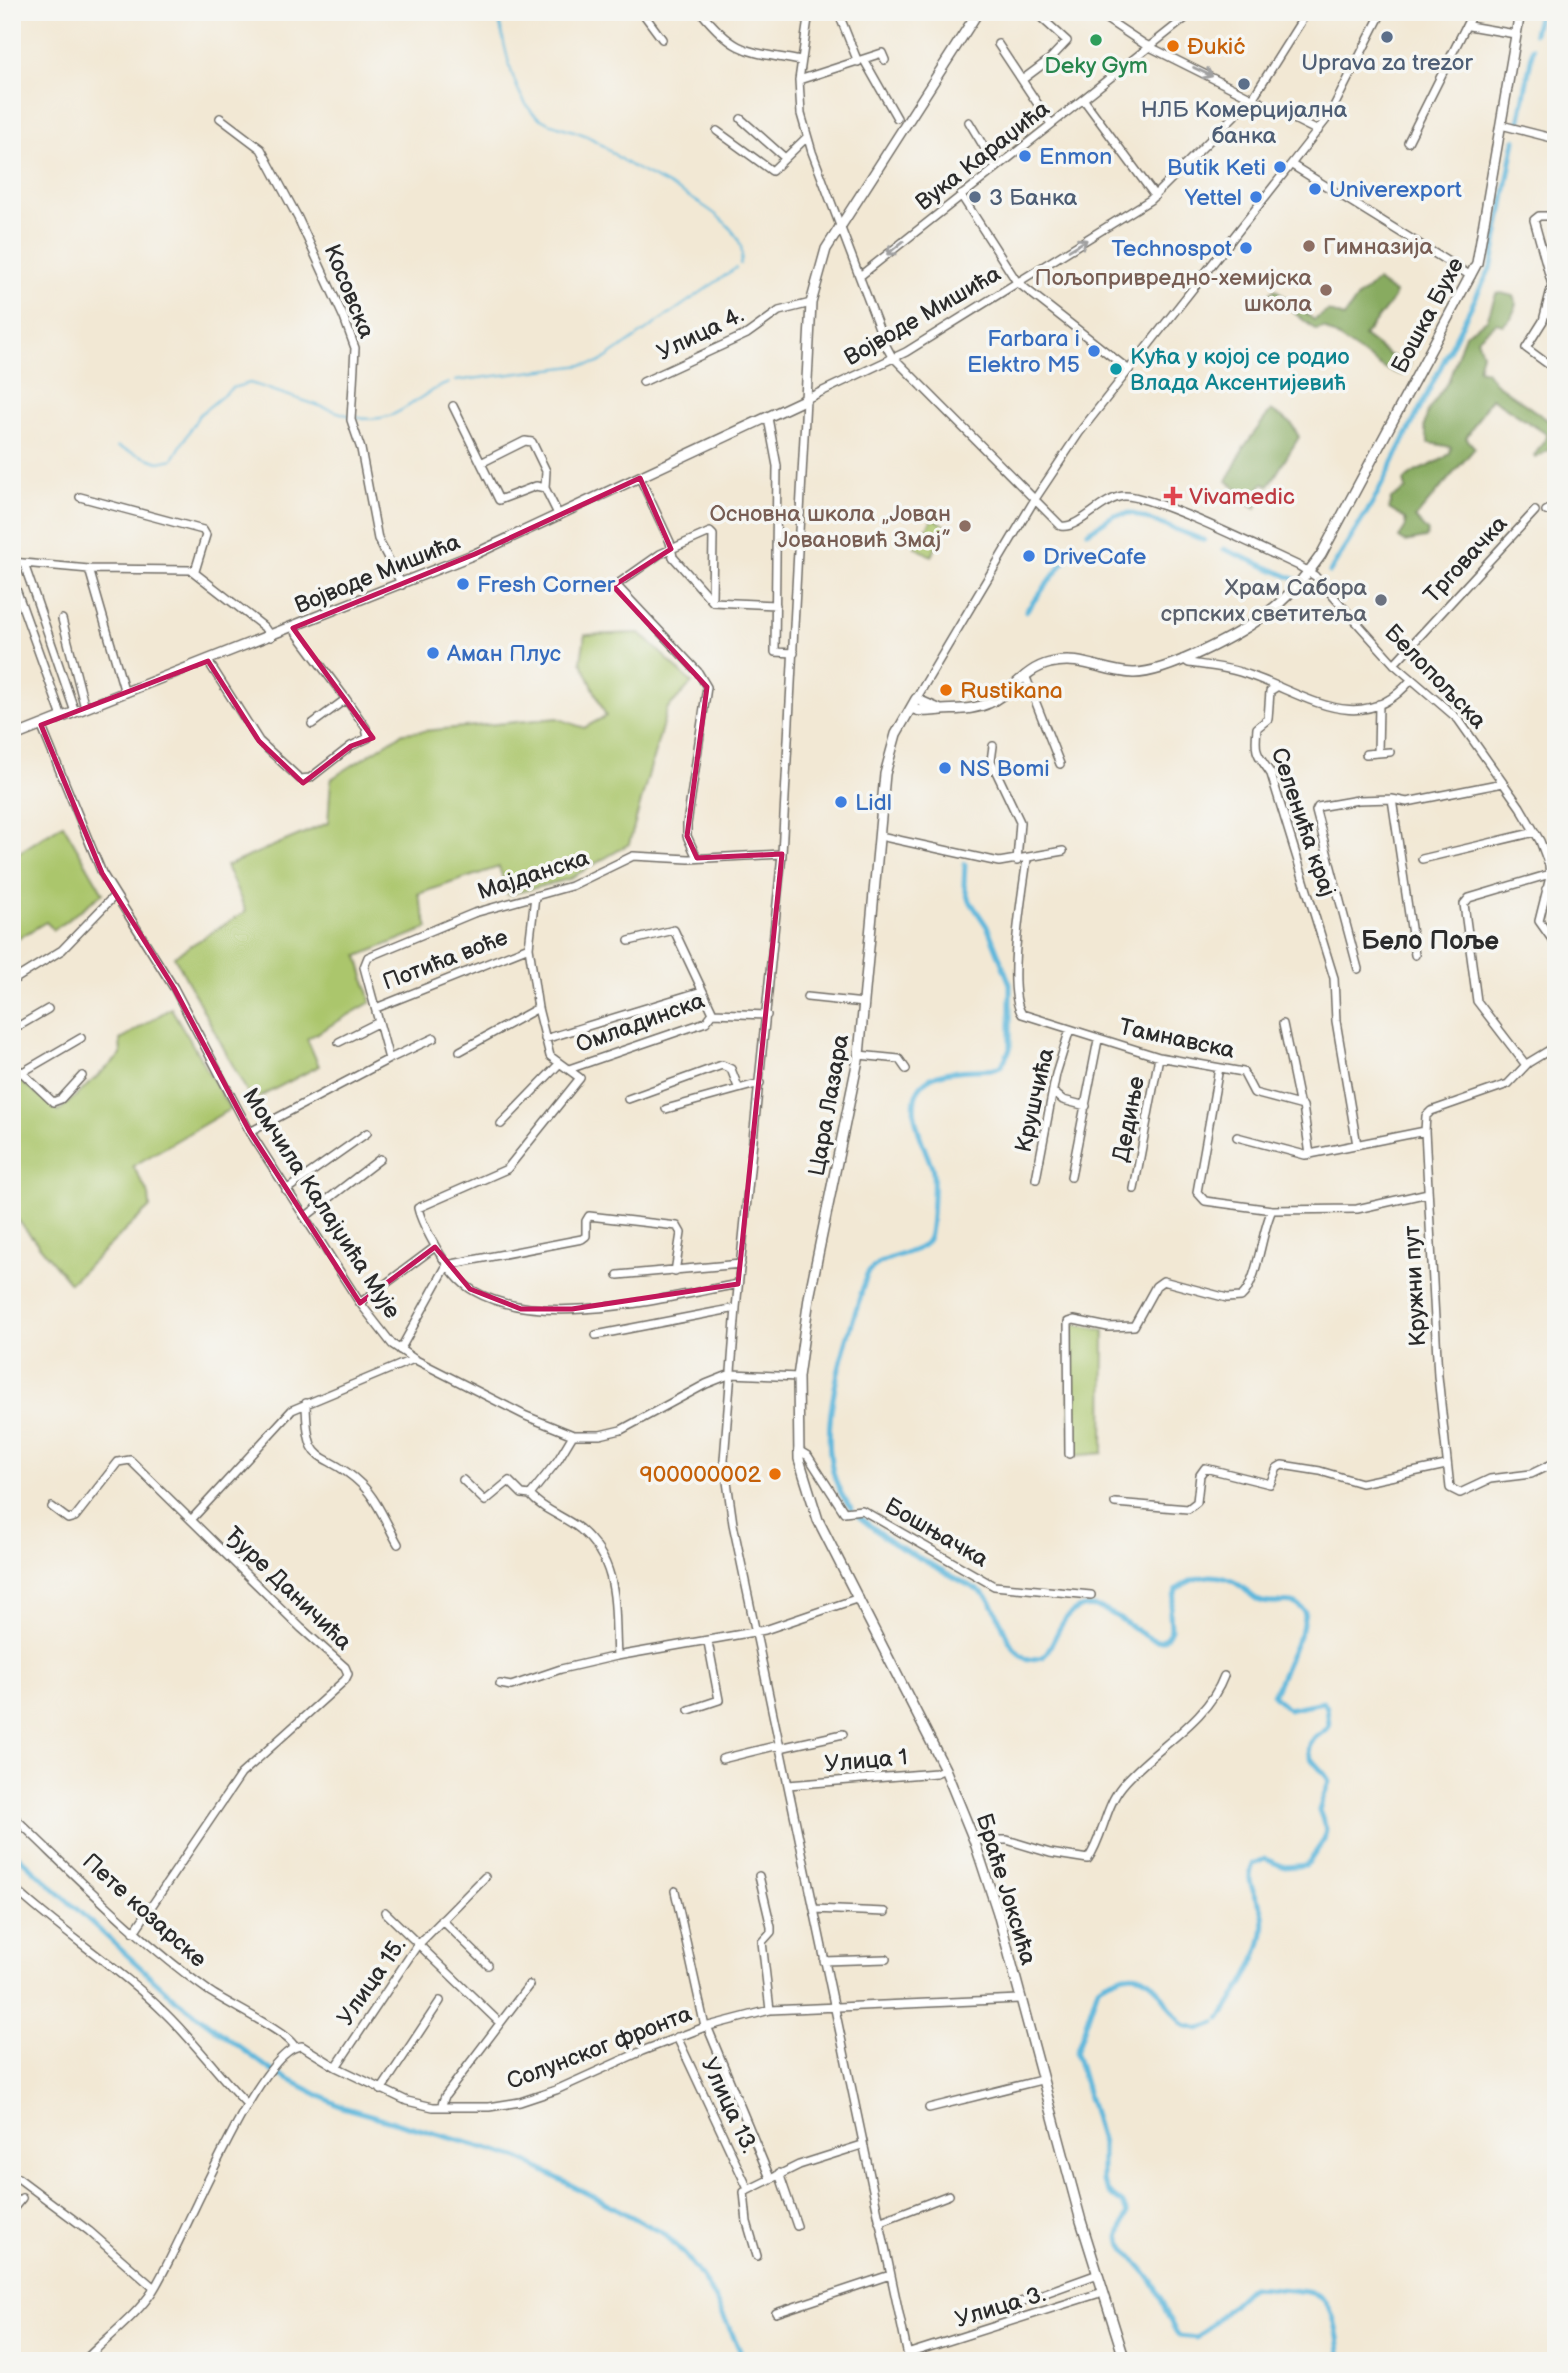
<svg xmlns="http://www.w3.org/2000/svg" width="1568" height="2373" viewBox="0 0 1568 2373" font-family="'Balsamiq Sans',sans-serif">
<rect width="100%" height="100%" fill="#f6f6f2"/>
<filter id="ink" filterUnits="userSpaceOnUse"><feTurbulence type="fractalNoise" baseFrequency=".0143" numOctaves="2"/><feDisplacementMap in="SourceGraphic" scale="14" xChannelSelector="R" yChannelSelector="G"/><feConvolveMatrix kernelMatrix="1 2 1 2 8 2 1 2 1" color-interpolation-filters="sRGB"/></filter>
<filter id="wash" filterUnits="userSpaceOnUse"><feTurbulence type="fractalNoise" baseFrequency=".00686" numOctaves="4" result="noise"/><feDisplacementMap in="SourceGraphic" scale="28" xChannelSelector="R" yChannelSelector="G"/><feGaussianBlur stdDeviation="1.57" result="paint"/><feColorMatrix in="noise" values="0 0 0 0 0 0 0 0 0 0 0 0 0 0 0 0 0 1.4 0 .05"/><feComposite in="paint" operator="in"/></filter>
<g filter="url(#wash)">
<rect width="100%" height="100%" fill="#f2e8d4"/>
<path fill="#abc66c" stroke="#6b784c" stroke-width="2" d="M933,518L948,527L931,556L915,547Z
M640,633L692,683L667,709L629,844L569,879L508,895L499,867L418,894L428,928L358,956L371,1002L307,1039L319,1066L252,1101L174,956L246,911L226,866L328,823L331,779L403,733L557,718L584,728L606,716L581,661L585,635Z
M63,824L103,893L54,930L46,922L12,942V857Z
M171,1008L230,1109L133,1166L149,1195L150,1207L70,1283L12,1213V1075L59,1111L121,1055L120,1040Z
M1073,1324L1104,1330L1103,1453L1072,1456L1069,1384Z"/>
<path fill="#88ab60" stroke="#5a6b46" stroke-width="2" d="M1377,281L1395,293L1394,298L1364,336L1389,355L1410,364L1403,375L1385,369L1324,328L1316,330L1270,294L1275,289L1314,320L1328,311L1344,317L1358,297Z
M1501,293L1513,296L1517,304L1511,318L1503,325L1496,323L1477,339L1482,353L1478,369L1486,371L1495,383L1556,426V445L1536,458L1534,456L1548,435L1491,398L1466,438L1475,448L1415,518L1428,532L1426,538L1405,542L1399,538L1406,526L1405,519L1389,509L1391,499L1406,489L1404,481C1415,467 1437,467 1450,453L1451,447L1429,443L1424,426L1428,411L1449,380L1465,334L1487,320L1496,294Z
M1271,410L1291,423L1299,437L1269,486L1263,483L1257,492L1261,495L1256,508L1239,497L1242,492L1227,481L1244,447Z"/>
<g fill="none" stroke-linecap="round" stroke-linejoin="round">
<path stroke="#5eb7db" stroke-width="2" d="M498,16C505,46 511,87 531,111C543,126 573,128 589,137C605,145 617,159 633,167C660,182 757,222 740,264
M455,381L599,363L736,268
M355,417C400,427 412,395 449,383
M117,447L159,462L173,459L199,415L232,388L250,383L350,416"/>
<path stroke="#5eb7db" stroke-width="5" d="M1534,33L1539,12
M1519,124L1533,48
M1088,532L1114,515L1131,513L1204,540
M1224,549L1297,580
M1330,572L1373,502L1492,265L1515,140
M1306,587L1316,586
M1026,611L1071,553
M852,1509C801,1452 849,1338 867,1274C884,1251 922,1257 929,1237C932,1228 935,1177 932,1167C922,1141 896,1092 935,1076C951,1069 976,1071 994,1069L1002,1065L1010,1049V984L988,928L968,898L964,885L965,864
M858,1516L892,1543L983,1593C1004,1612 1001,1645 1028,1660L1043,1657C1054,1645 1058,1625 1069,1615C1107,1579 1156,1672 1171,1629L1170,1612L1176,1590C1197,1573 1221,1571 1242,1587C1248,1592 1253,1598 1260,1601C1277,1608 1292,1594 1305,1612L1302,1629L1273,1695L1288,1709L1323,1702L1327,1707L1329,1725C1325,1733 1317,1734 1312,1741C1299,1757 1324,1768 1329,1781L1319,1810L1326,1829L1324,1840L1307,1865L1285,1867L1265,1859L1253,1864C1243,1886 1260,1896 1263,1915C1269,1946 1237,1995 1220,2019
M12,1850L174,1998L272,2071L342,2107L517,2157L663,2233C704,2267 722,2313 745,2361
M1215,2023L1200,2029L1184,2025C1163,2006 1155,1963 1118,1977C1111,1980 1103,1982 1098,1987L1076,2053L1102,2144V2181L1108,2192L1123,2204L1127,2214L1119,2238C1126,2254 1139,2263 1149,2277C1163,2294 1164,2316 1179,2336L1197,2338L1251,2287C1264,2288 1308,2290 1317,2295C1336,2304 1339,2343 1341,2361"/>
</g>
</g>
<g filter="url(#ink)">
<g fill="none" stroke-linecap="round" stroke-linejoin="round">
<defs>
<path id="minor" d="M642,12L662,39
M701,12C737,56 748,51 801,61
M809,12L799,80L801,114L812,152L885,344L891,355L1061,526C1079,529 1101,499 1123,496C1150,493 1268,552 1299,566L1315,576L1394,664L1458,719L1520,807L1540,841L1549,865L1550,877L1539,921L1556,945
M838,12L858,62
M1096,12L1144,44L1318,131
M1469,26L1515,34
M998,44L1051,124
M864,60L897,118
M799,80L882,53L885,60
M1022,80L1050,59L1067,41L1035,12
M1084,100L1155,196
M220,118L261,149L298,218L344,318L355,348L351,420L361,449L378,539L402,585
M741,119L785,158
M969,122L996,167
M1501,125L1556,139
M717,131L772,171L807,137
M1408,142L1473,12
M1292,165L1471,276
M961,195L1017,282L1129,370
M1555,215L1556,165
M1556,216H1539L1534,220L1552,285L1543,321L1526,348L1556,370
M860,276L1193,12
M643,382L747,334L779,311L811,303
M453,406L499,500L536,486L545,488
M768,418L777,466L775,652L794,653
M481,463L525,441L532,442L546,471L545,488L559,516
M640,478L670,542L673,557L713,602L776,605
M80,497L203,530L206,535L195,571
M1546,511L1556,506
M12,562L89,569L191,570L264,627L271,637
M24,564L75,712
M89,569L125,693
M12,578L62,717
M62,619L85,708
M293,628L346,699L312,724
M1183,659L1189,663C1210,666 1232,668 1252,676C1306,695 1362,739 1411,680
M208,661L259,741L300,779L310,778L351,746L368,738L366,728L346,699
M1394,664L1535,511
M1025,675L1060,764
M1278,686L1270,691L1268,719L1257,728C1254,756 1258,754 1271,774L1334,978L1336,1021L1357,1145
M916,699L1035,499L1079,433L1329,116L1382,12
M41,725L102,873L174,988L250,1132L360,1303L392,1344L414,1359L526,1416L573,1435H600L621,1430L706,1384L731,1374L798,1377
M993,746L991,761L1020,822L1017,861
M1378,753L1379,704
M1366,754L1390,752
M1392,799L1415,955
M880,836L999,862L1063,851
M697,858L687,836V824L707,687L698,672L616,585L660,554L710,532L713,535L712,598
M1027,859C1023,890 1005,990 1022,1014L1159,1057L1243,1072L1254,1093L1303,1106L1310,1155
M1422,859L1535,832
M1546,889L1556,897
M535,896L529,947L538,1008
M629,941L674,930L713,1013
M1358,969L1316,811L1318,807L1358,800L1392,799L1407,802L1503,783
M12,981L62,950L115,895
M807,997L864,1003
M376,1008L529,947
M713,1013L767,1015
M1283,1024L1299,1102
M12,1030L48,1009
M545,1039L702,991
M339,1042L379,1022
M1556,1046L1528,1063L1508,1084L1431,1111L1426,1116L1425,1131L1438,1376L1450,1488L1460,1493L1490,1479L1531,1474L1556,1462
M460,1051L538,1008L550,1056L580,1078L507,1169L418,1208C421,1222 431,1239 438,1251C448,1266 458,1282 474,1291C541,1330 664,1298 738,1284
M859,1055L899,1059L906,1069
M389,1059L434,1038
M12,1063L53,1102L61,1099L82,1076
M1526,1065L1477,1001L1464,904L1469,898L1550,874
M1219,1068L1197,1192L1205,1201L1272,1210L1357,1209L1428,1193
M569,1069L706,1022L713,1013
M21,1073L81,1038
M1053,1092L1063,1100L1086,1106
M628,1099L722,1065L731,1069L738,1087
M666,1109L760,1083
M501,1124L559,1064
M250,1132L389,1059L364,967L368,957L474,913L571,886L633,856L689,859L782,854
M1237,1137L1305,1155L1425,1131
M1071,1177L1098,1040
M1036,1179L1056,1074L1070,1029
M1134,1189L1159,1057
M286,1190L367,1133
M305,1217L380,1159
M618,1275L741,1264
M360,1303L435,1247
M596,1335L736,1308
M400,1350L447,1265L582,1239L586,1236V1221L589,1216L677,1226L681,1233L675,1272
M306,1403C307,1473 322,1446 361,1484C377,1499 387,1525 398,1544
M798,1450L808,1456L844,1512L862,1510L994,1586L1091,1595
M1069,1454L1068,1322L1074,1320L1108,1327L1134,1326L1156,1286L1163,1281L1227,1298L1241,1297C1258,1283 1261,1232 1272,1210
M463,1480L485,1501L509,1481L522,1494L530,1495C543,1510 565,1517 580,1529C621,1564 614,1608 617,1656
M530,1495L558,1460L573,1435
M1115,1503L1188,1509L1197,1502L1200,1475L1205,1468L1270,1484L1277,1468L1282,1465L1320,1471L1361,1483L1446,1465
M52,1507L68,1519L75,1517L118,1462L130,1460L301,1628L345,1667L348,1674L345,1680L241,1774L134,1932
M191,1520L292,1410L414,1359
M500,1684L511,1686L561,1669L617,1656L765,1630L859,1598
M689,1710L719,1700L708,1642
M780,1748L843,1734
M722,1759L779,1745
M788,1785L936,1773L945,1769
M12,1815C76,1876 137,1940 209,1991C226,2003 289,2033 294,2046
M974,1840H1007L1050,1853L1088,1859C1103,1837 1105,1807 1122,1786C1153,1748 1206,1724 1224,1676
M759,1876L771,1927V1932L762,1942L770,2010
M12,1886C60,1932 119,1967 165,2013C195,2042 218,2075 247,2104
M675,1891L705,2027
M814,1909L885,1912
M385,1912L500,2023
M442,1920L488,1965
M824,1961L886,1959
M707,2026L770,2178
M677,2037L748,2189
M336,2067L416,1947L485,1877
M381,2090L440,2001
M441,2107L445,2096L529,1985
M929,2108L1041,2080
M779,2173L797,2226
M18,2178L89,2231L154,2288
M12,2210L22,2198
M879,2222L949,2195
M757,2256L747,2222L744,2192L799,2165L862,2145
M776,2313L890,2275
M976,2318L1098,2274
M907,2354L1103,2292
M84,2361C104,2340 136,2316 152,2292C179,2253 258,2046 302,2046L336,2067L407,2101L433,2107H489L520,2102L556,2090L642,2051L705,2027L770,2010L1019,1999
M909,2361L733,1524L724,1460L736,1308L782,854L806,399L906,352L1150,200L1254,96L1307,12
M1101,2361L1123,2352"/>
<path id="major" d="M911,708C923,713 930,711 942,710C958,709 974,710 989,703C1012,693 1024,669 1050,663C1081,655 1103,672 1133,673C1165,674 1241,634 1267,613C1288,598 1306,576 1321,555L1477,263L1520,12
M941,710L916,699L896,734L885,774L859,1055L809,1298L798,1377L799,1459L818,1520L945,1769L974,1840L998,1913L1081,2221L1125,2361
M12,737L475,554L806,399L811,303L826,249L978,12"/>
</defs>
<use href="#minor" stroke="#716d66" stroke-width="10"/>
<use href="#major" stroke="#716d66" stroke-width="12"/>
<use href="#minor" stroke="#fff" stroke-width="7"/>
<use href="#major" stroke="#fff" stroke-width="9"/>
</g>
<defs><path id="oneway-shaft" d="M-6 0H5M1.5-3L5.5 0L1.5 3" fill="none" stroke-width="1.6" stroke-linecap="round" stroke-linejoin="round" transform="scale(1.75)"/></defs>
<g stroke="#a0a0a0">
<use href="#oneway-shaft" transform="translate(1203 72) rotate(26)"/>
<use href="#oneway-shaft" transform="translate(1078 245) rotate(-31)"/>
<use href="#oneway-shaft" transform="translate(895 248) rotate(141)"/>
</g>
</g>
<path fill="none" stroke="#c2185b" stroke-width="5" stroke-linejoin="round" d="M640,478L671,549L613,586L707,687L687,836L697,858L782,854L738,1284L572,1309H521L470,1289L435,1247L360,1303L250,1132L174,988L102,873L41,725L208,661L259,741L303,783L351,746L373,738L293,628L475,554Z"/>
<g fill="#5c6f8a" stroke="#f6f6f2" stroke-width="2.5">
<circle cx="1387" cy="37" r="7"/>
<circle cx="1244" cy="84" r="7"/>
<circle cx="975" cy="197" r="7"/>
</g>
<circle fill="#2e9e5b" stroke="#f6f6f2" stroke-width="2.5" cx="1096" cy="40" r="7"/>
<g fill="#e8710a" stroke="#f6f6f2" stroke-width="2.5">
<circle cx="1173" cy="46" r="7"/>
<circle cx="946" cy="690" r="7"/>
<circle cx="775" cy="1474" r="7"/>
</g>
<g fill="#3f7fe0" stroke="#f6f6f2" stroke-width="2.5">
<circle cx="1025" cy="156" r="7"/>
<circle cx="1280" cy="167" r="7"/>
<circle cx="1315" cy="189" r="7"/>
<circle cx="1256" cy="197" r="7"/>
<circle cx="1246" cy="248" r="7"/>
<circle cx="1094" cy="351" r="7"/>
<circle cx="1029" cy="556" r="7"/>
<circle cx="463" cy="584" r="7"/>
<circle cx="433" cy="653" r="7"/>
<circle cx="945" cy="768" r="7"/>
<circle cx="841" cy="802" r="7"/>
</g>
<g fill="#8d6e63" stroke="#f6f6f2" stroke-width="2.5">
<circle cx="1309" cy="246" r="7"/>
<circle cx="1326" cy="290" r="7"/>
<circle cx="965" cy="526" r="7"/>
</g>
<circle fill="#0f9aa8" stroke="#f6f6f2" stroke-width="2.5" cx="1116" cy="369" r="7"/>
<path fill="#e0444e" stroke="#f6f6f2" stroke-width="2.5" d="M1169.5 485.5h7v7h7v7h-7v7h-7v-7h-7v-7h7z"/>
<circle fill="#6b7280" stroke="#f6f6f2" stroke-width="2.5" cx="1381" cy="600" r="7"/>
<g text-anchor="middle" stroke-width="7" stroke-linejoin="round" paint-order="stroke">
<g font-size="23" fill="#c56008" stroke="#f6f6f2" text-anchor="start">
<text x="1187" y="54">Đukić</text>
<text x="960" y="698">Rustikana</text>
<text x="761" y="1482" text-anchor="end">900000002</text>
</g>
<g font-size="23" fill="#4e5e75" stroke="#f6f6f2">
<text x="1387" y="70">Uprava za trezor</text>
<text x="1244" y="117">НЛБ Комерцијална<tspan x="1244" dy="26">банка</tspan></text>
<text x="989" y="205" text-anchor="start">3 Банка</text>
</g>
<g font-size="23" fill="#27864d" stroke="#f6f6f2">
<text x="1096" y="73">Deky Gym</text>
</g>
<g font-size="23" fill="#2b2b2b" stroke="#f6f6f2">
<text transform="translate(982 155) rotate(-38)" y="8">Вука Караџића</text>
<text transform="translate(350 291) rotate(68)" y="8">Косовска</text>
<text transform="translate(922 315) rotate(-30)" y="8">Војводе Мишића</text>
<text transform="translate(1427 315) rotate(-62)" y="8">Бошка Бухе</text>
<text transform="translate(700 333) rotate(-26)" y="8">Улица 4.</text>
<text transform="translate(1465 559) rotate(-47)" y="8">Трговачка</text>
<text transform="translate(377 573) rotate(-22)" y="8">Војводе Мишића</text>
<text transform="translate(1436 676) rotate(46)" y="8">Белопољска</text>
<text transform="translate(1304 822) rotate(71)" y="8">Селенића крај</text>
<text transform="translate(533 874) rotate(-18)" y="8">Мајданска</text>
<text transform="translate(445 959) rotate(-21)" y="8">Потића воће</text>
<text transform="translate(640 1022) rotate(-20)" y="8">Омладинска</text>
<text transform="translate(1177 1038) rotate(12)" y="8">Тамнавска</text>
<text transform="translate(1034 1100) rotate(-77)" y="8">Крушчића</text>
<text transform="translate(828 1105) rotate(-80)" y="8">Цара Лазара</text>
<text transform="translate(1128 1119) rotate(-79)" y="8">Дедиње</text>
<text transform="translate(322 1203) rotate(57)" y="8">Момчила Калајџића Мује</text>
<text transform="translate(1414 1286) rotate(-93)" y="8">Кружни пут</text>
<text transform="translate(937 1532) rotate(30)" y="8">Бошњачка</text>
<text transform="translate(289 1588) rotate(44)" y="8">Ђуре Даничића</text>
<text transform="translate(866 1760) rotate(-5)" y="8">Улица 1</text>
<text transform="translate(1007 1889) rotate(73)" y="8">Браће Јоксића</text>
<text transform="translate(145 1910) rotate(42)" y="8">Пете козарске</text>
<text transform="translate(371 1981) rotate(-55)" y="8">Улица 15.</text>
<text transform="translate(599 2047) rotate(-21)" y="8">Солунског фронта</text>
<text transform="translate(730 2105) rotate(65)" y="8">Улица 13.</text>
<text transform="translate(1000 2306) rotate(-17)" y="8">Улица 3.</text>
</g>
<g font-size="23" fill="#366cbe" stroke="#f6f6f2" text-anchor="start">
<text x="1039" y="164">Enmon</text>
<text x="1266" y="175" text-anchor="end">Butik Keti</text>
<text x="1329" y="197">Univerexport</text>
<text x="1242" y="205" text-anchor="end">Yettel</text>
<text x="1232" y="256" text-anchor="end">Technospot</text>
<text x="1080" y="346" text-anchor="end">Farbara i<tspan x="1080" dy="26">Elektro M5</tspan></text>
<text x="1043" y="564">DriveCafe</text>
<text x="477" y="592">Fresh Corner</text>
<text x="447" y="661">Аман Плус</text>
<text x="959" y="776">NS Bomi</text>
<text x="855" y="810">Lidl</text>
</g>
<g font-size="23" fill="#785e54" stroke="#f6f6f2" text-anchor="end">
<text x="1323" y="254" text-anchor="start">Гимназија</text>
<text x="1312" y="285">Пољопривредно-хемијска<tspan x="1312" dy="26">школа</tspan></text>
<text x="951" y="521">Основна школа „Јован<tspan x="951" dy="26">Јовановић Змај”</tspan></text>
</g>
<g font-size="23" fill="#0d838f" stroke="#f6f6f2" text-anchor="start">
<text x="1130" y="364">Кућа у којој се родио<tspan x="1130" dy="26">Влада Аксентијевић</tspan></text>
</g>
<g font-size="23" fill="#be3a42" stroke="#f6f6f2" text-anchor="start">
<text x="1189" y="504">Vivamedic</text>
</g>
<g font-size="23" fill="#5b616d" stroke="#f6f6f2" text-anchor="end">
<text x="1367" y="595">Храм Сабора<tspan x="1367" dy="26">српских светитеља</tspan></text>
</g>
<g font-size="26" font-weight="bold" fill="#2b2b2b" stroke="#f6f6f2">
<text x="1430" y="949">Бело Поље</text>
</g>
</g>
<rect width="1568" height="2373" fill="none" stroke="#f6f6f2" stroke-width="42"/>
</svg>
